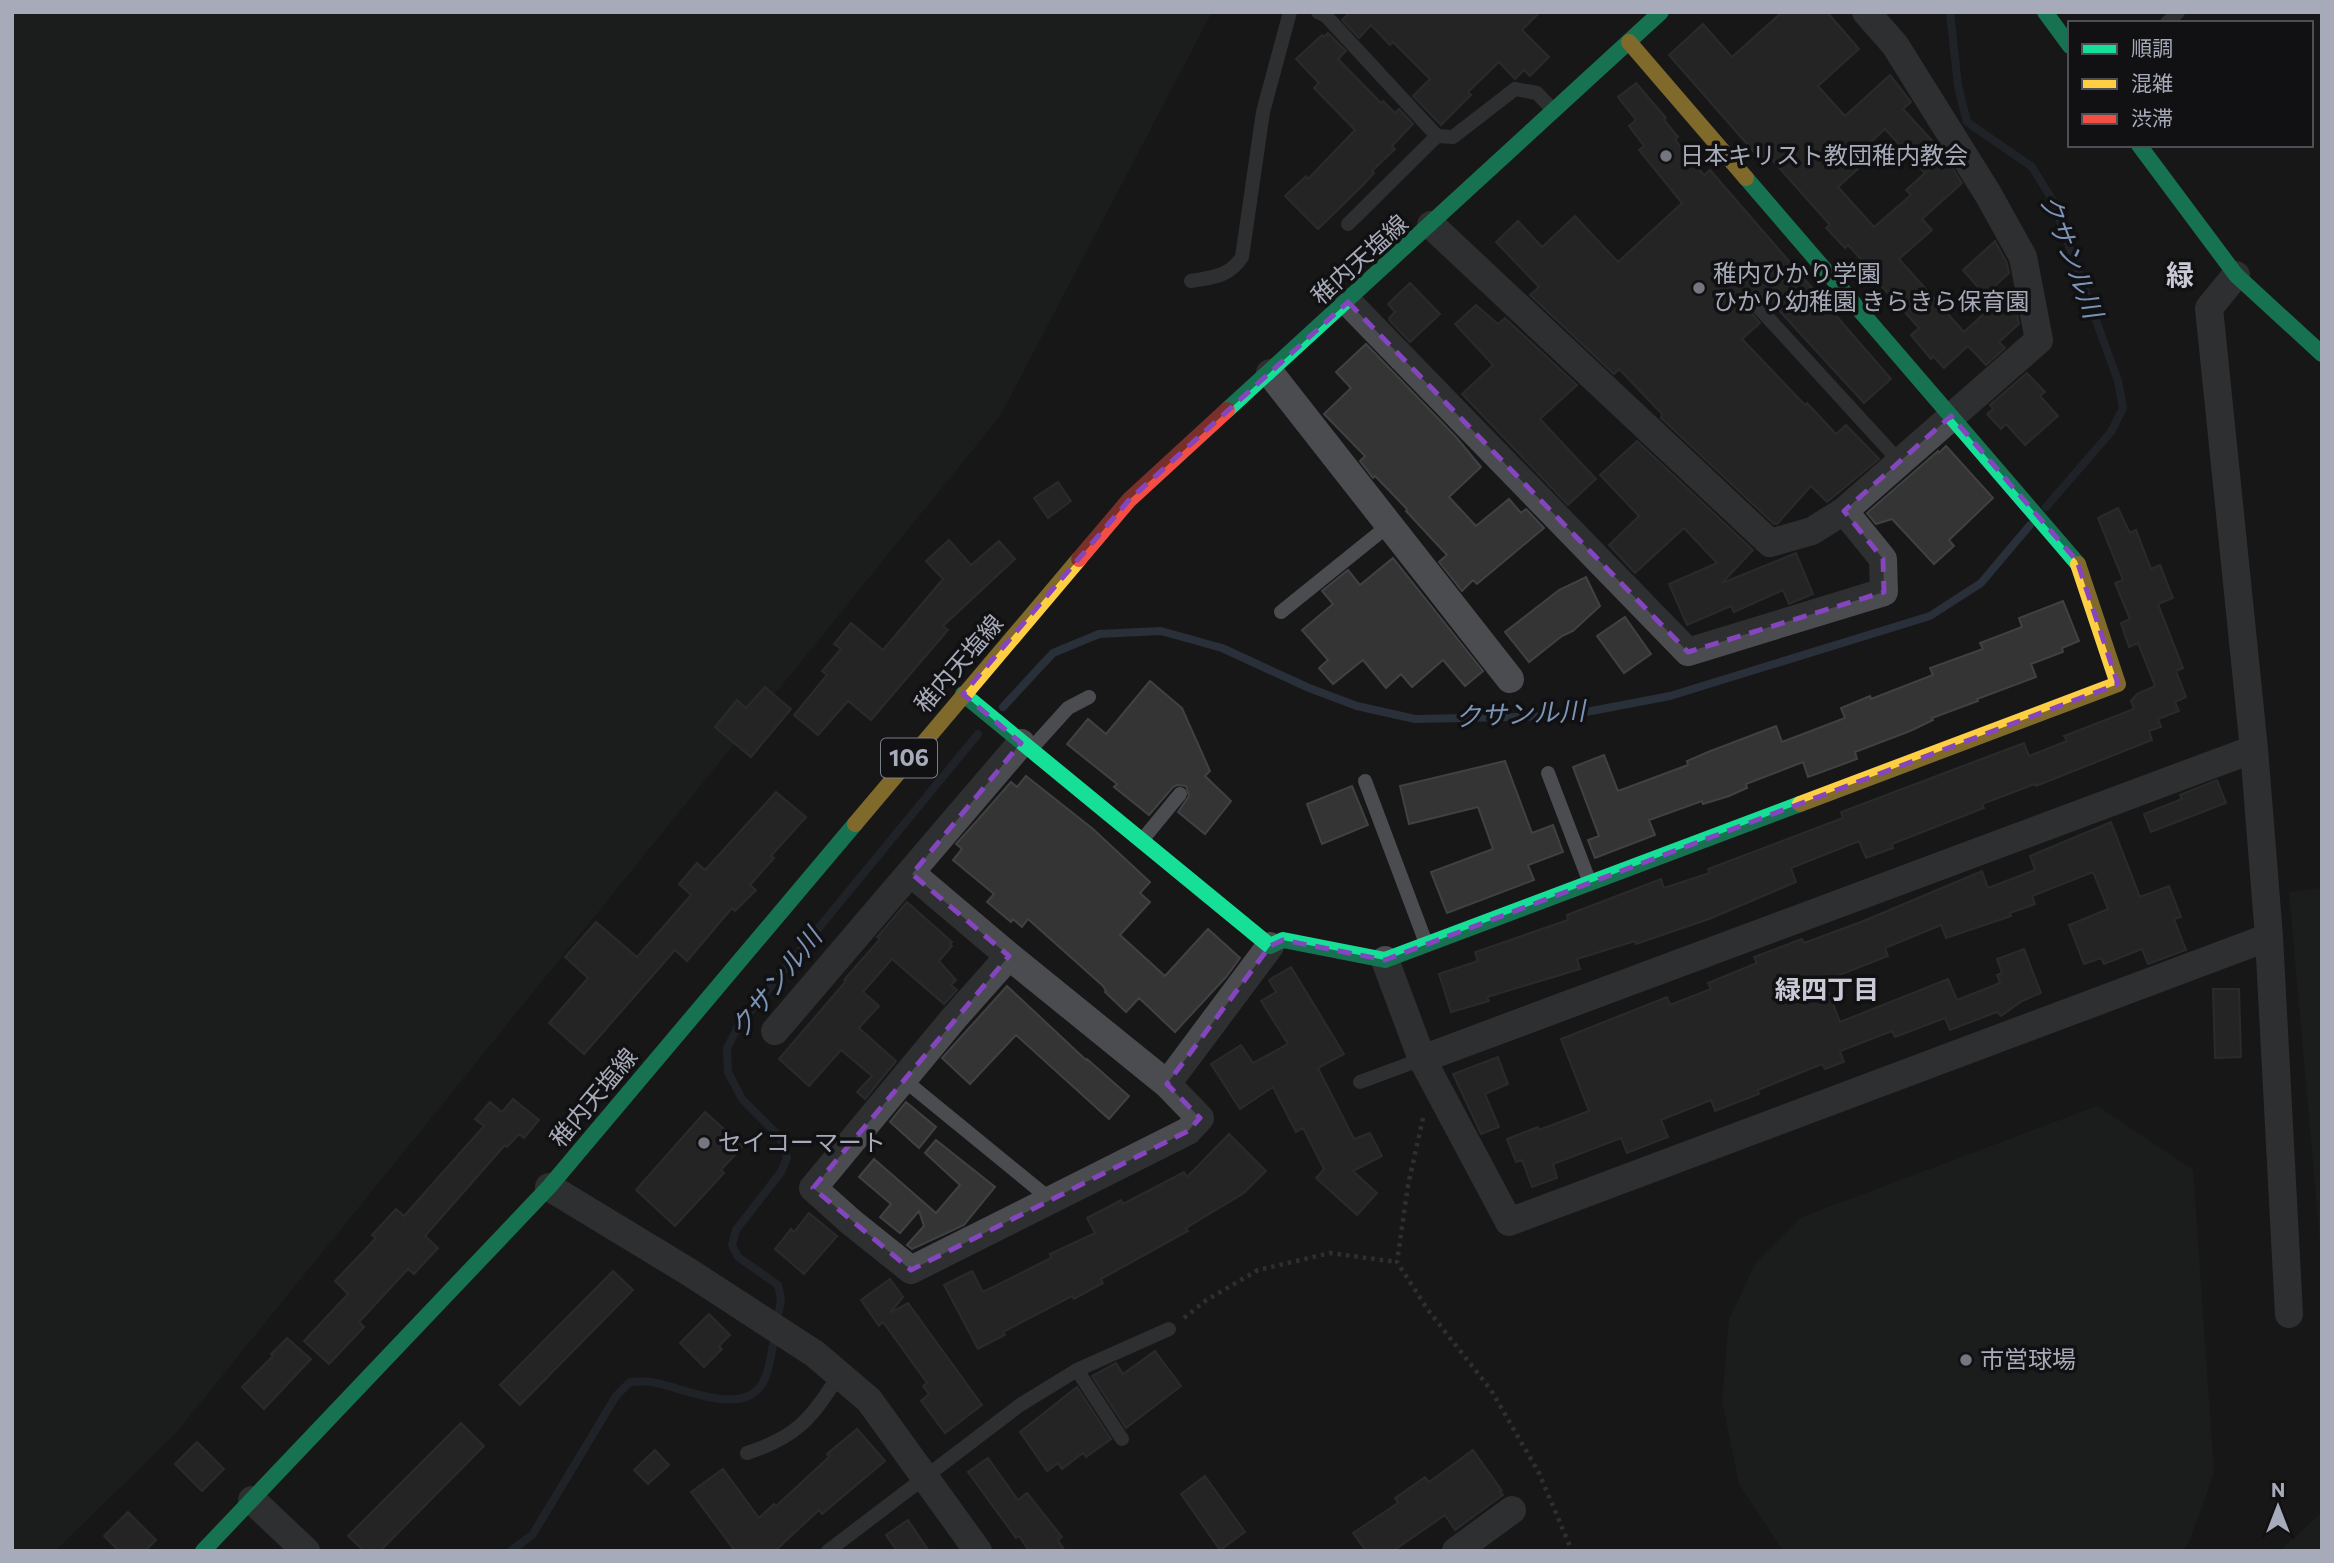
<svg xmlns="http://www.w3.org/2000/svg" width="2334" height="1563" viewBox="0 0 2334 1563" font-family="Commissioner,'Noto Sans JP',sans-serif">
<rect width="100%" height="100%" fill="#171717"/>
<path fill="#1d251f" d="M12,12H1212L1000,416L175,1434L55,1551H12Z
M2322,888V1264L2289,892Z
M2097,1106L2193,1170L2214,1473L2189,1542L2181,1551H1783L1739,1484L1722,1400L1729,1320L1755,1264L1802,1217Z
M2322,1512V1551H2280Z"/>
<g fill="none" stroke-linecap="round" stroke-linejoin="round">
<path stroke="#29303a" stroke-width="8" d="M1950,12L1958,86L1967,122L2032,167L2053,201L2118,381L2123,408L2111,432L2046,507
M1003,707L1053,653L1099,634L1161,631L1222,648L1309,688L1357,706L1415,719L1565,716L1670,696L1930,616L1981,583L2030,525
M779,1311L781,1299L778,1285L738,1257L732,1245L736,1230L781,1172L787,1158L781,1138L742,1099L728,1072L727,1048L739,1025L978,734
M511,1551L533,1534L616,1396L630,1382C637,1382 644,1381 651,1382C680,1386 737,1416 760,1387C769,1375 770,1359 773,1345"/>
</g>
<path fill="#343435" stroke="#404143" stroke-width="2" fill-rule="evenodd" d="M1350,12H1540L1522,30L1549,57L1530,76L1524,70L1515,79L1499,62L1468,92L1471,95L1441,125L1413,96L1430,79L1393,42L1390,45L1371,25L1359,38L1342,20Z
M1782,12H1827L1859,49L1818,86L1845,116L1890,75L1911,102L1903,109L1937,146L1935,148L1950,164L1962,183L1922,219L1932,230L1899,259L1964,332L2004,295L2016,308L2019,324L1999,342L2005,348L1986,365L1968,346L1944,368L1933,356L1931,359L1911,335L1919,328L1876,280L1878,278L1848,245L1845,248L1826,228L1830,225L1767,154L1761,160L1669,55L1703,24L1732,57ZM1885,129L1925,173L1906,190L1911,195L1874,227L1838,187L1858,169L1850,161Z
M1328,33L1346,51L1338,59L1381,103L1383,101L1395,113L1399,109L1413,124L1392,146L1395,149L1372,171L1374,173L1363,185L1318,229L1285,196L1306,176L1308,179L1355,130L1314,88L1319,83L1296,59L1322,35L1324,37Z
M1636,83L1666,118L1664,120L1678,137L1675,140L1704,175L1710,170L1891,379L1864,403L1776,307L1774,310L1761,299L1752,301L1750,311L1760,323L1742,339L1805,405L1807,403L1836,434L1846,425L1879,459L1827,502L1811,486L1777,524H1774L1661,418L1662,414L1619,369L1614,374L1530,295L1539,287L1496,242L1518,221L1542,247L1575,216L1618,262L1682,203L1639,150L1644,146L1629,126L1636,120L1618,97Z
M1995,241L2007,263L2009,273L1985,295L1963,270Z
M1410,283L1440,314L1410,342L1390,321L1389,318L1395,312L1388,304Z
M1476,305L1498,324L1505,318L1577,385L1540,419L1596,479L1568,505L1462,394L1493,365L1455,324Z
M1366,344L1456,437L1481,467L1449,497L1476,526L1509,499L1521,513L1526,509L1544,528L1477,584L1473,580L1462,591L1439,562L1447,555L1406,511L1407,509L1375,476L1373,478L1360,461L1365,456L1324,414L1351,388L1336,372Z
M2027,373L2045,392L2040,396L2058,416L2025,445L2006,424L2001,429L1987,414L1993,409L1990,405Z
M1637,441L1753,550L1722,583L1796,553L1813,594L1789,604L1783,590L1734,612L1731,606L1687,625L1669,584L1717,563L1684,528L1635,573L1609,545L1639,516L1600,475Z
M1946,446L1993,498L1949,540L1954,546L1934,564L1892,519L1876,524L1867,513L1938,451L1939,453Z
M1058,482L1071,501L1048,518L1034,498Z
M2118,508L2130,533L2136,530L2151,569L2160,565L2173,598L2158,604L2183,668L2176,671L2186,697L2175,702L2179,711L2158,719L2161,727L2149,731L2152,740L2036,786L2035,784L1982,804L1984,808L1892,844L1893,848L1866,858L1859,841L1791,868L1796,882L1709,919L1636,944L1635,941L1577,959L1580,969L1487,997L1489,1001L1451,1012L1439,974L1478,961L1475,952L1568,920L1567,915L1661,879L1664,888L1710,873L1708,869L1843,818L1841,812L2024,743L2029,756L2067,741L2064,736L2134,709L2131,701L2137,694L2155,686L2138,643L2129,647L2121,623L2130,619L2115,583L2123,580L2098,518Z
M949,540L971,565L999,541L1015,559L943,626L948,630L871,720L848,701L818,735L794,715L827,675L822,671L841,649L834,644L851,623L883,650L943,579L926,561Z
M1393,558L1483,671L1465,686L1443,660L1412,687L1401,674L1386,688L1363,660L1333,684L1319,668L1328,660L1302,630L1333,604L1322,591L1348,570L1360,585Z
M1586,577L1600,606L1573,631L1562,636L1529,662L1505,632L1559,590Z
M2063,601L2079,641L2062,648L2063,652L2031,664L2036,677L1977,699L1978,701L1932,718L1933,720L1910,731L1855,752L1857,759L1808,777L1803,762L1746,784L1747,788L1729,796L1703,804L1702,801L1649,820L1655,835L1595,858L1588,840L1599,836L1573,767L1604,755L1618,791L1688,765L1687,761L1708,752L1776,726L1782,742L1845,718L1841,708L1870,696L1871,699L1933,675L1930,668L1983,649L1980,643L2022,627L2019,618Z
M1625,617L1651,654L1624,673L1597,636Z
M1150,681L1182,708L1210,771L1205,776L1231,801L1205,834L1178,812L1189,796L1186,786L1177,785L1173,787L1149,815L1114,787L1117,784L1067,744L1088,719L1106,734Z
M765,687L791,709L751,757L715,727L737,700L746,708Z
M1505,761L1532,833L1553,825L1563,852L1528,865L1534,880L1447,913L1431,872L1493,849L1478,807L1409,824L1400,786Z
M1026,776L1093,829L1150,882L1140,893L1150,902L1120,935L1165,976L1208,929L1240,958L1226,977L1175,1032L1139,998L1126,1012L1105,992L1106,991L1103,986L1028,919L1022,927L1013,919L1011,922L987,902L994,894L953,860L962,849L956,844L975,823L1011,782L1017,787Z
M2217,780L2226,803L2151,832L2144,814L2182,799L2180,795Z
M1352,786L1368,825L1322,844L1307,804Z
M776,792L806,817L771,856L774,858L750,885L756,890L735,911L732,908L687,961L675,950L584,1054L549,1023L588,978L565,957L596,922L637,957L691,895L679,884L697,863L705,870Z
M2111,822L2140,897L2169,886L2181,917L2174,919L2186,950L2148,964L2142,949L2104,964L2101,958L2084,964L2069,925L2108,909L2093,872L2032,896L2035,904L2010,913L2011,916L1946,938L1941,925L1885,948L1888,956L1824,981L1840,1022L1948,979L1957,1000L2000,983L1997,975L2002,973L1997,959L2024,949L2041,993L2022,1001L2001,1016L1997,1012L1950,1030L1945,1018L1895,1037L1892,1031L1840,1051L1844,1062L1825,1069L1822,1064L1758,1090L1759,1094L1715,1111L1711,1100L1661,1120L1668,1137L1627,1153L1621,1138L1553,1164L1557,1178L1532,1187L1522,1160L1516,1162L1507,1139L1538,1127L1539,1130L1589,1111L1561,1039L1667,997L1670,1005L1711,989L1708,983L1757,963L1754,957L1802,939L1804,943L1861,922L1982,871L1988,888L2035,870L2030,856Z
M907,902L952,942L950,944L952,946L939,961L956,980L951,985L957,990L944,1004L892,959L863,992L879,1006L859,1028L896,1061L865,1099L857,1092L872,1076L841,1050L809,1086L779,1059L846,981L844,980L880,939L877,937Z
M1291,967L1344,1054L1318,1068L1354,1139L1370,1133L1382,1156L1353,1171L1377,1193L1357,1215L1316,1178L1324,1169L1303,1128L1296,1132L1273,1087L1240,1109L1211,1064L1241,1045L1253,1063L1288,1044L1261,1001L1276,992L1269,980Z
M1007,986L1086,1060L1087,1059L1129,1096L1109,1119L1016,1035L970,1084L942,1058Z
M2213,989H2239L2241,1057L2215,1058Z
M1498,1057L1508,1084L1485,1094L1499,1127L1481,1134L1453,1074Z
M513,1099L539,1120L524,1138L519,1134L507,1147L505,1145L425,1236L438,1248L414,1274L408,1269L359,1322L364,1327L329,1364L304,1341L348,1294L335,1281L376,1238L372,1235L396,1209L404,1216L484,1126L475,1119L490,1102L502,1112Z
M906,1102L936,1127L919,1148L890,1122Z
M705,1112L743,1146L721,1170L724,1173L675,1226L636,1190Z
M1229,1134L1266,1171L1244,1193L1186,1228L1188,1231L1101,1279L1103,1283L1074,1299L1072,1296L1003,1332L1005,1335L978,1349L944,1285L972,1271L983,1292L1051,1258L1050,1254L1095,1233L1087,1218L1121,1200L1123,1204L1184,1172L1187,1177Z
M936,1140L995,1187L964,1225L912,1249L907,1245L924,1226L919,1211L900,1233L880,1217L891,1204L859,1177L874,1159L936,1213L960,1185L925,1153Z
M809,1213L837,1236L804,1274L775,1249L791,1229L794,1232Z
M613,1271L633,1290L520,1405L500,1385Z
M890,1279L903,1297L890,1313L908,1303L982,1405L945,1433L921,1401L929,1394L923,1386L927,1383L883,1322L879,1326L861,1300Z
M709,1314L730,1335L719,1346L722,1349L704,1367L680,1343Z
M287,1338L311,1359L264,1409L242,1387L273,1356L271,1354Z
M1155,1351L1181,1386L1126,1428L1092,1376L1116,1363L1123,1374Z
M1077,1387L1111,1439L1086,1457L1083,1453L1062,1469L1058,1463L1047,1471L1020,1432Z
M461,1423L484,1446L380,1551H364L348,1536Z
M857,1429L885,1461L822,1514L819,1510L775,1551H735L691,1492L723,1469L759,1518L774,1504L776,1506L829,1457L827,1454Z
M197,1442L224,1469L202,1491L175,1464Z
M655,1450L669,1465L648,1484L634,1470Z
M1473,1450L1502,1491L1500,1492L1503,1495L1455,1530L1445,1515L1393,1551H1366L1353,1533L1398,1503L1395,1498L1425,1477L1429,1482Z
M988,1458L1018,1500L1027,1493L1062,1537L1058,1540L1065,1551H1029L1019,1536L1016,1538L968,1472Z
M1205,1476L1245,1532L1220,1550L1181,1494Z
M128,1512L156,1540L145,1551H119L104,1536Z
M908,1520L929,1551H897L886,1535Z"/>
<g fill="none" stroke-linecap="round" stroke-linejoin="round">
<path stroke="#4d4d52" stroke-width="4.5" stroke-dasharray="3.5 5" stroke-linecap="butt" d="M1423,1118L1408,1185L1397,1262L1428,1310L1491,1390L1539,1473L1572,1551
M1184,1318L1205,1301L1258,1270L1330,1253L1397,1262"/>
<path stroke="#4b4c50" stroke-width="14" d="M1318,12L1326,16L1437,136L1453,137L1515,89L1537,93L1554,111
M2167,23L2178,12
M1348,224L1437,136
M1191,281C1213,277 1229,277 1242,257L1263,112L1290,12
M1759,308L1900,462
M1281,612L1389,525
M1031,749L1068,708L1089,697
M1548,773L1590,883
M1365,781L1426,943
M1143,839L1180,794
M903,1079L1051,1200
M1360,1082L1422,1059
M1077,1370L1122,1439
M747,1453C797,1437 812,1418 839,1375
M828,1551L1020,1405L1077,1370L1169,1329"/>
<path stroke="#4b4c50" stroke-width="28" d="M1431,225L1770,543L1812,531L1844,511L2039,340L2023,257L1988,194L1895,45L1866,12
M2236,275L2209,308L2254,749L2269,937L2289,1314
M1348,302L1688,652L1884,592L1883,559L1844,511
M1270,373L1510,679
M912,874L1009,956L1167,1084
M1009,956L954,1018L813,1188L851,1222L911,1270L1188,1131L1200,1118L1167,1084L1270,946
M1385,960L1422,1059L1509,1222L2269,937
M775,1031L1021,743
M1422,1059L2254,749
M549,1187L689,1272L815,1354L869,1400L978,1551
M252,1500L306,1551
M1456,1551L1512,1510"/>
<path stroke="#16e098" stroke-width="16" d="M2045,12L2070,46
M2139,145L2236,275L2322,354
M1746,178L2078,564
M1227,410L1661,12
M963,694L1270,946L1283,940L1385,960L1800,804
M203,1551L549,1187L855,824"/>
<path stroke="#ffcf43" stroke-width="16" d="M1629,42L1746,178
M1800,804L2118,684L2078,564
M855,824L1079,559"/>
<path stroke="#f24e42" stroke-width="16" d="M1079,559L1129,500L1227,410"/>
</g>
<path d="M0 0H2334V1563H0ZM1348,302L1688,652L1884,592L1883,559L1844,511L1951,416L2077,561L2118,684L1385,960L1283,940L1270,946L1167,1084L1200,1118L1188,1131L911,1270L813,1188L1009,956L912,874L1021,743L963,694L1129,500Z" fill="#171717" fill-opacity=".55" fill-rule="evenodd"/>
<path fill="none" stroke="#8445be" stroke-width="5" stroke-dasharray="14 9" stroke-linejoin="round" d="M1348,302L1688,652L1884,592L1883,559L1844,511L1951,416L2077,561L2118,684L1385,960L1283,940L1270,946L1167,1084L1200,1118L1188,1131L911,1270L813,1188L1009,956L912,874L1021,743L963,694L1129,500Z"/>
<g fill="#757780" stroke="#111113" stroke-width="2.5">
<circle cx="1666" cy="156" r="7"/>
<circle cx="1699" cy="288" r="7"/>
<circle cx="704" cy="1143" r="7"/>
<circle cx="1966" cy="1360" r="7"/>
</g>
<g text-anchor="middle" stroke-width="7" stroke-linejoin="round" paint-order="stroke">
<rect fill="#111113" stroke="#7a7d87" stroke-width="2" x="881" y="738.5" width="56" height="39" rx="5"/>
<g font-size="23" font-weight="bold" fill="#a7abb9">
<text x="909" y="766">106</text>
</g>
<g font-size="24" fill="#a7abb9" stroke="#111113" text-anchor="start">
<text x="1680" y="164">日本キリスト教団稚内教会</text>
<text x="1713" y="282">稚内ひかり学園<tspan x="1713" dy="28">ひかり幼稚園 きらきら保育園</tspan></text>
<text x="718" y="1151">セイコーマート</text>
<text x="1980" y="1368">市営球場</text>
</g>
<g font-size="24" fill="#a7abb9" stroke="#111113">
<text transform="translate(1360 260) rotate(-42)" y="8">稚内天塩線</text>
<text transform="translate(959 664) rotate(-49)" y="8">稚内天塩線</text>
<text transform="translate(594 1098) rotate(-50)" y="8">稚内天塩線</text>
</g>
<g font-size="26" font-style="italic" fill="#7c94b6" stroke="#111113">
<text transform="translate(2071 256) rotate(69)" y="9">クサンル川</text>
<text transform="translate(1520 714) rotate(-3)" y="9">クサンル川</text>
<text transform="translate(776 983) rotate(-52)" y="9">クサンル川</text>
</g>
<g font-size="26" font-weight="bold" fill="#c9cad5" stroke="#111113">
<text x="1827" y="999">緑四丁目</text>
</g>
<g font-size="28" font-weight="bold" fill="#c9cad5" stroke="#111113">
<text x="2180" y="285">緑</text>
</g>
</g>
<rect width="2334" height="1563" fill="none" stroke="#a7abb9" stroke-width="28"/>
<rect x="2068" y="21" width="245" height="126" fill="#111113" stroke="#4d4f55" stroke-width="2"/>
<rect x="2082" y="44" width="35" height="10" fill="#16e098" stroke="#4d4f55" stroke-width="2"/>
<text x="2131" y="56" font-size="21" fill="#a7abb9">順調</text>
<rect x="2082" y="79" width="35" height="10" fill="#ffcf43" stroke="#4d4f55" stroke-width="2"/>
<text x="2131" y="91" font-size="21" fill="#a7abb9">混雑</text>
<rect x="2082" y="114" width="35" height="10" fill="#f24e42" stroke="#4d4f55" stroke-width="2"/>
<text x="2131" y="126" font-size="21" fill="#a7abb9">渋滞</text>
<g transform="translate(2278 1507)" stroke="#111113" stroke-width="5" paint-order="stroke">
<path d="M0-5L12 26L0 18L-12 26Z" fill="#a7abb9"/>
<text y="-10" font-size="19" font-weight="bold" text-anchor="middle" fill="#a7abb9">N</text>
</g>
</svg>
